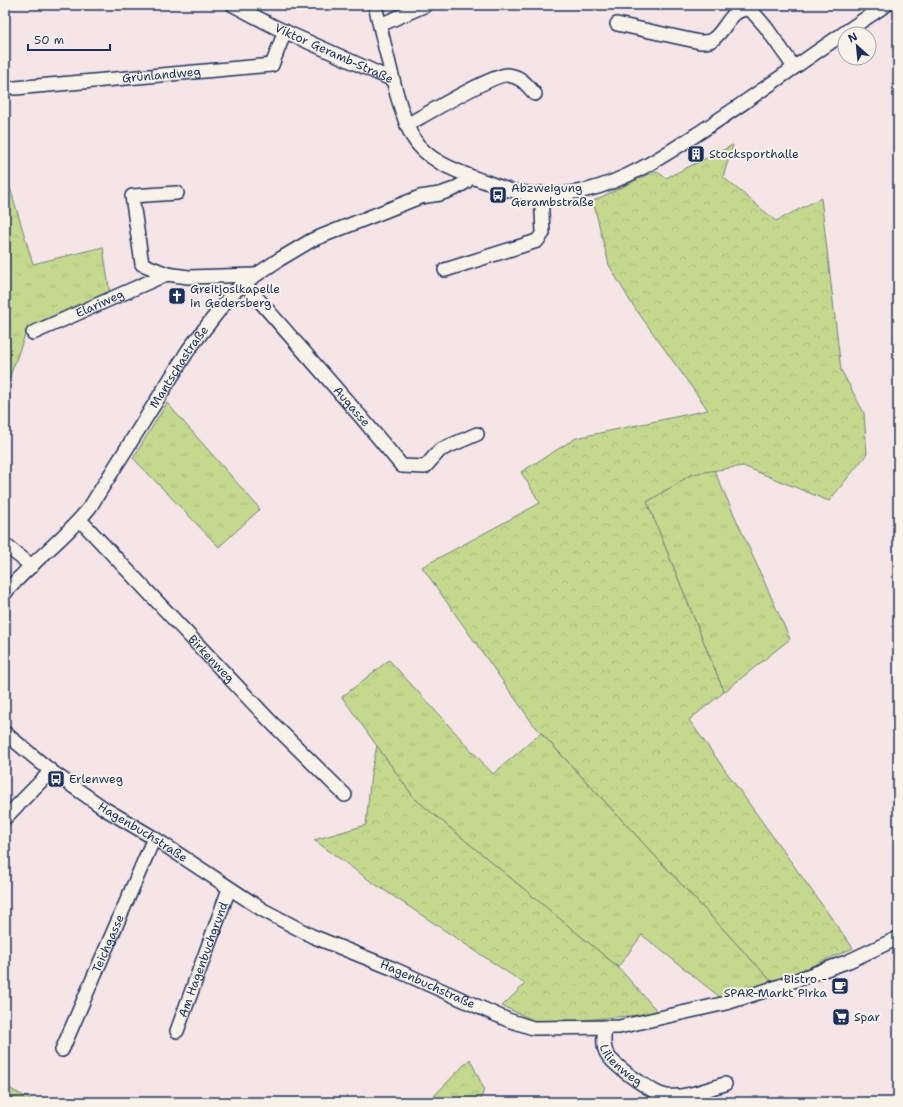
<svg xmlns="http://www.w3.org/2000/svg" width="903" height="1107" viewBox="0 0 903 1107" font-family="'Shantell Sans',sans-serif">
<defs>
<pattern id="grass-tufts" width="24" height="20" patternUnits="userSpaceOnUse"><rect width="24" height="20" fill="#c5d98e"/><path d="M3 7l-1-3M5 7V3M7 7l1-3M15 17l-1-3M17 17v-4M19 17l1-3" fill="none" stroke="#a9bb7d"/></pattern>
<pattern id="forest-crowns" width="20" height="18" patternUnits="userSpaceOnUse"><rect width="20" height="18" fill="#c5d98e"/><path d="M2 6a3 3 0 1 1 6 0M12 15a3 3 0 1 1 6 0" fill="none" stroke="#a9bb7d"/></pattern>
</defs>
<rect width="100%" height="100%" fill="#f6e5e7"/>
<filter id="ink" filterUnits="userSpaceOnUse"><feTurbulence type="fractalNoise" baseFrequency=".025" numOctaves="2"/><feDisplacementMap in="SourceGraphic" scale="8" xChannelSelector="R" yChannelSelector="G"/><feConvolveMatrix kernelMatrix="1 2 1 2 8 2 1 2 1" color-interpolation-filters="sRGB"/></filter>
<g filter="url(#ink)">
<path fill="url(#grass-tufts)" stroke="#708476" d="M5,171L33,264L103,247L110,295L25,335L5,390Z
M167,403L260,509L219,547L133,458Z
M714,470L790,639L724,692L647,502L692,474Z
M389,660L493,774L541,733L773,983L721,998L642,935L618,967L414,798L342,697Z"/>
<path fill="url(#forest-crowns)" stroke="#708476" d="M733,145L723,177L776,221L821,198L841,370L864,413L867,454L829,501L743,466L692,474L647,502L724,692L689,720L853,948L773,983L533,724L422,567L540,503L521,472L576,438L708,410L630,301L609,265L593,201L656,171L666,178Z
M377,746L414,798L618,967L659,1013L542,1024L502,1006L525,984L369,880L314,840L366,825L371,773Z
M470,1059L484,1089L480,1102H428Z
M5,1086L35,1102H5Z"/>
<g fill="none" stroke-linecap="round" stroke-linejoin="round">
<defs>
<g id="minor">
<path id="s1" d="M233,5L275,27L393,80"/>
<path d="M375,5C382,35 389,65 397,95C401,109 405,123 412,136C425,160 456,171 480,180C490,183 499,187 509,190C534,196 563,195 587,190C625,181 662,157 694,136C759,94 821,47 886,5"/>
<path d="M617,24L700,42C704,42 709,42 712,40C727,30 729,8 750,9L765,26L794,67"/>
<path d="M380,25L426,5"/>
<path id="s2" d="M15,88L272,65L285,31"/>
<path d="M407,125C423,116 495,73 508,75C522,77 526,84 535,94"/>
<path d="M177,193L132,196L142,264L167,274L188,277L255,275"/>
<path d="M445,270L537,241L543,233L541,193"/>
<path id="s3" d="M244,283L361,417L402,466L425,467L440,450L477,434"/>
<path id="s4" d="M33,333L167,274"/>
<path id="s5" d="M80,520L271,722L345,795"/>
<path d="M5,545L32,566"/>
<path id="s6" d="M5,593C31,562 65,539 90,507L189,349L231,295L244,283L280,259L312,240L420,197L440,194L454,189L466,182L469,176"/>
<path id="s7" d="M5,733L51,771L105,809L154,838L263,910L312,936L394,969L508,1020L533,1028L619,1027L726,1003L774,988L849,961L898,938"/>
<path d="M5,818L51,771"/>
<path id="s8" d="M605,1027C604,1036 602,1046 607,1054C614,1066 655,1095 667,1096C686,1098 707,1089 725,1084"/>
<path id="s9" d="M177,1031L229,889"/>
<path id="s10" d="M62,1050L154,838"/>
</g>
</defs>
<use href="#minor" stroke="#1b2f5e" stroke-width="16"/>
<use href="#minor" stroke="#f7f3e8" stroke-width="13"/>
</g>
</g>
<defs>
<symbol id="building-square" viewBox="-11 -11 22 22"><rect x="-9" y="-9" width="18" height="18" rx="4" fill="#1b2f5e" stroke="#f7f3e8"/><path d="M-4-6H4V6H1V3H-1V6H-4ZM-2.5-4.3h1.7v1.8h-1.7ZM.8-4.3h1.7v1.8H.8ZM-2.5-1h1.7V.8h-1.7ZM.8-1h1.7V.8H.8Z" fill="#fff"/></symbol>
<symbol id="bus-square" viewBox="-11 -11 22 22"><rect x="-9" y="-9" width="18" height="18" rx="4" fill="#1b2f5e" stroke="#f7f3e8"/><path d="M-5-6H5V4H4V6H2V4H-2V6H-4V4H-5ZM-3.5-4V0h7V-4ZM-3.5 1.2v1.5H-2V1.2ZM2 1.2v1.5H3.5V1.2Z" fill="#fff"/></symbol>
<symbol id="church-square" viewBox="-11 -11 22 22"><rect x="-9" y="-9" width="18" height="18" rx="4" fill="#1b2f5e" stroke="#f7f3e8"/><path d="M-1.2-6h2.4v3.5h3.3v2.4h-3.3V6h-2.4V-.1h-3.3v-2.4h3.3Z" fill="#fff"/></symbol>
<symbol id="cafe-square" viewBox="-11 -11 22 22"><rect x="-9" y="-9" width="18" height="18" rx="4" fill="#1b2f5e" stroke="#f7f3e8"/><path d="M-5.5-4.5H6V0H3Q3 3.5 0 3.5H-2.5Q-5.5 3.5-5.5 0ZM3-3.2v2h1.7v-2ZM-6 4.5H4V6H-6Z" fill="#fff"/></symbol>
<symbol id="supermarket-square" viewBox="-11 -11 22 22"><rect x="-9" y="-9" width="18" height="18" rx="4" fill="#1b2f5e" stroke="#f7f3e8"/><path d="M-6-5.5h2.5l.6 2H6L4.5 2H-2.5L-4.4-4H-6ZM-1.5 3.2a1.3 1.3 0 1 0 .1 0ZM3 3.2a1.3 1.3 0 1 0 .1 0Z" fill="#fff"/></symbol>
</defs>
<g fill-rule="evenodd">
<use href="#building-square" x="686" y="144" width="20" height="20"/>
<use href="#bus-square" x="488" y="185" width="20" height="20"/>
<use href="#church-square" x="167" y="286" width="20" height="20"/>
<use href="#bus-square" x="46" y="769" width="20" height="20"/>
<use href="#cafe-square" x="830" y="976" width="20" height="20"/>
<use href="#supermarket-square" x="831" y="1007" width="20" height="20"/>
</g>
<g text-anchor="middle" stroke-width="4" stroke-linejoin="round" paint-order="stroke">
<g font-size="12" fill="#1b2f5e" stroke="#f7f3e8">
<text dy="4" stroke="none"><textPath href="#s1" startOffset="112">Viktor Geramb-Straße</textPath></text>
<text dy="4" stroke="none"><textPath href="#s2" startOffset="147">Grünlandweg</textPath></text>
<text dy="4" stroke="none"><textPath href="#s4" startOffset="73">Elariweg</textPath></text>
<text dy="4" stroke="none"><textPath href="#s6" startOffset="287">Mantschastraße</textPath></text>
<text dy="4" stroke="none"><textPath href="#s3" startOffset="164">Augasse</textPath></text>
<text dy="4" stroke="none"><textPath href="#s5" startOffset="191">Birkenweg</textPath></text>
<text dy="4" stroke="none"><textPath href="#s7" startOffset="170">Hagenbuchstraße</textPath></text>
<text dy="4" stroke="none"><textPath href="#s10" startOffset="116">Teichgasse</textPath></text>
<text dy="4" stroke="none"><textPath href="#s9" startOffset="76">Am Hagenbuchgrund</textPath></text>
<text dy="4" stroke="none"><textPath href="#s7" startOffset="494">Hagenbuchstraße</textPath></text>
<text dy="4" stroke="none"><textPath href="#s8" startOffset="45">Lilienweg</textPath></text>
</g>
<g font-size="12" fill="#1b2f5e" stroke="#f7f3e8" text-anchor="start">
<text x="709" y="158">Stocksporthalle</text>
<text x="511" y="192">Abzweigung<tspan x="511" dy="14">Gerambstraße</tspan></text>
<text x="190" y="293">Greitjoslkapelle<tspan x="190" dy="14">in Gedersberg</tspan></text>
<text x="69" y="783">Erlenweg</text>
<text x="827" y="983" text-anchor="end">Bistro -<tspan x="827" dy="14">SPAR-Markt Pirka</tspan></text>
<text x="854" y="1021">Spar</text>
</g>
</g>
<rect width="903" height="1107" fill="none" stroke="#f7f3e8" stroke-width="20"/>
<rect x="10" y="10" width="883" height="1087" fill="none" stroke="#1b2f5e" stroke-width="1.5" filter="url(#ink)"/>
<g transform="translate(857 46) rotate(333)"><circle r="19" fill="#f7f3e8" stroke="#9fa5b1"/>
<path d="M0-3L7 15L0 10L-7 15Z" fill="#1b2f5e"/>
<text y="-6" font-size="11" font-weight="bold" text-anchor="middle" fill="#1b2f5e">N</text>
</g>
<path d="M28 44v6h82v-6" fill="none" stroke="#1b2f5e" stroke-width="2"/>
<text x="34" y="44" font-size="12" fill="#1b2f5e" stroke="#f7f3e8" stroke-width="3" paint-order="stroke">50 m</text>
</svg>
